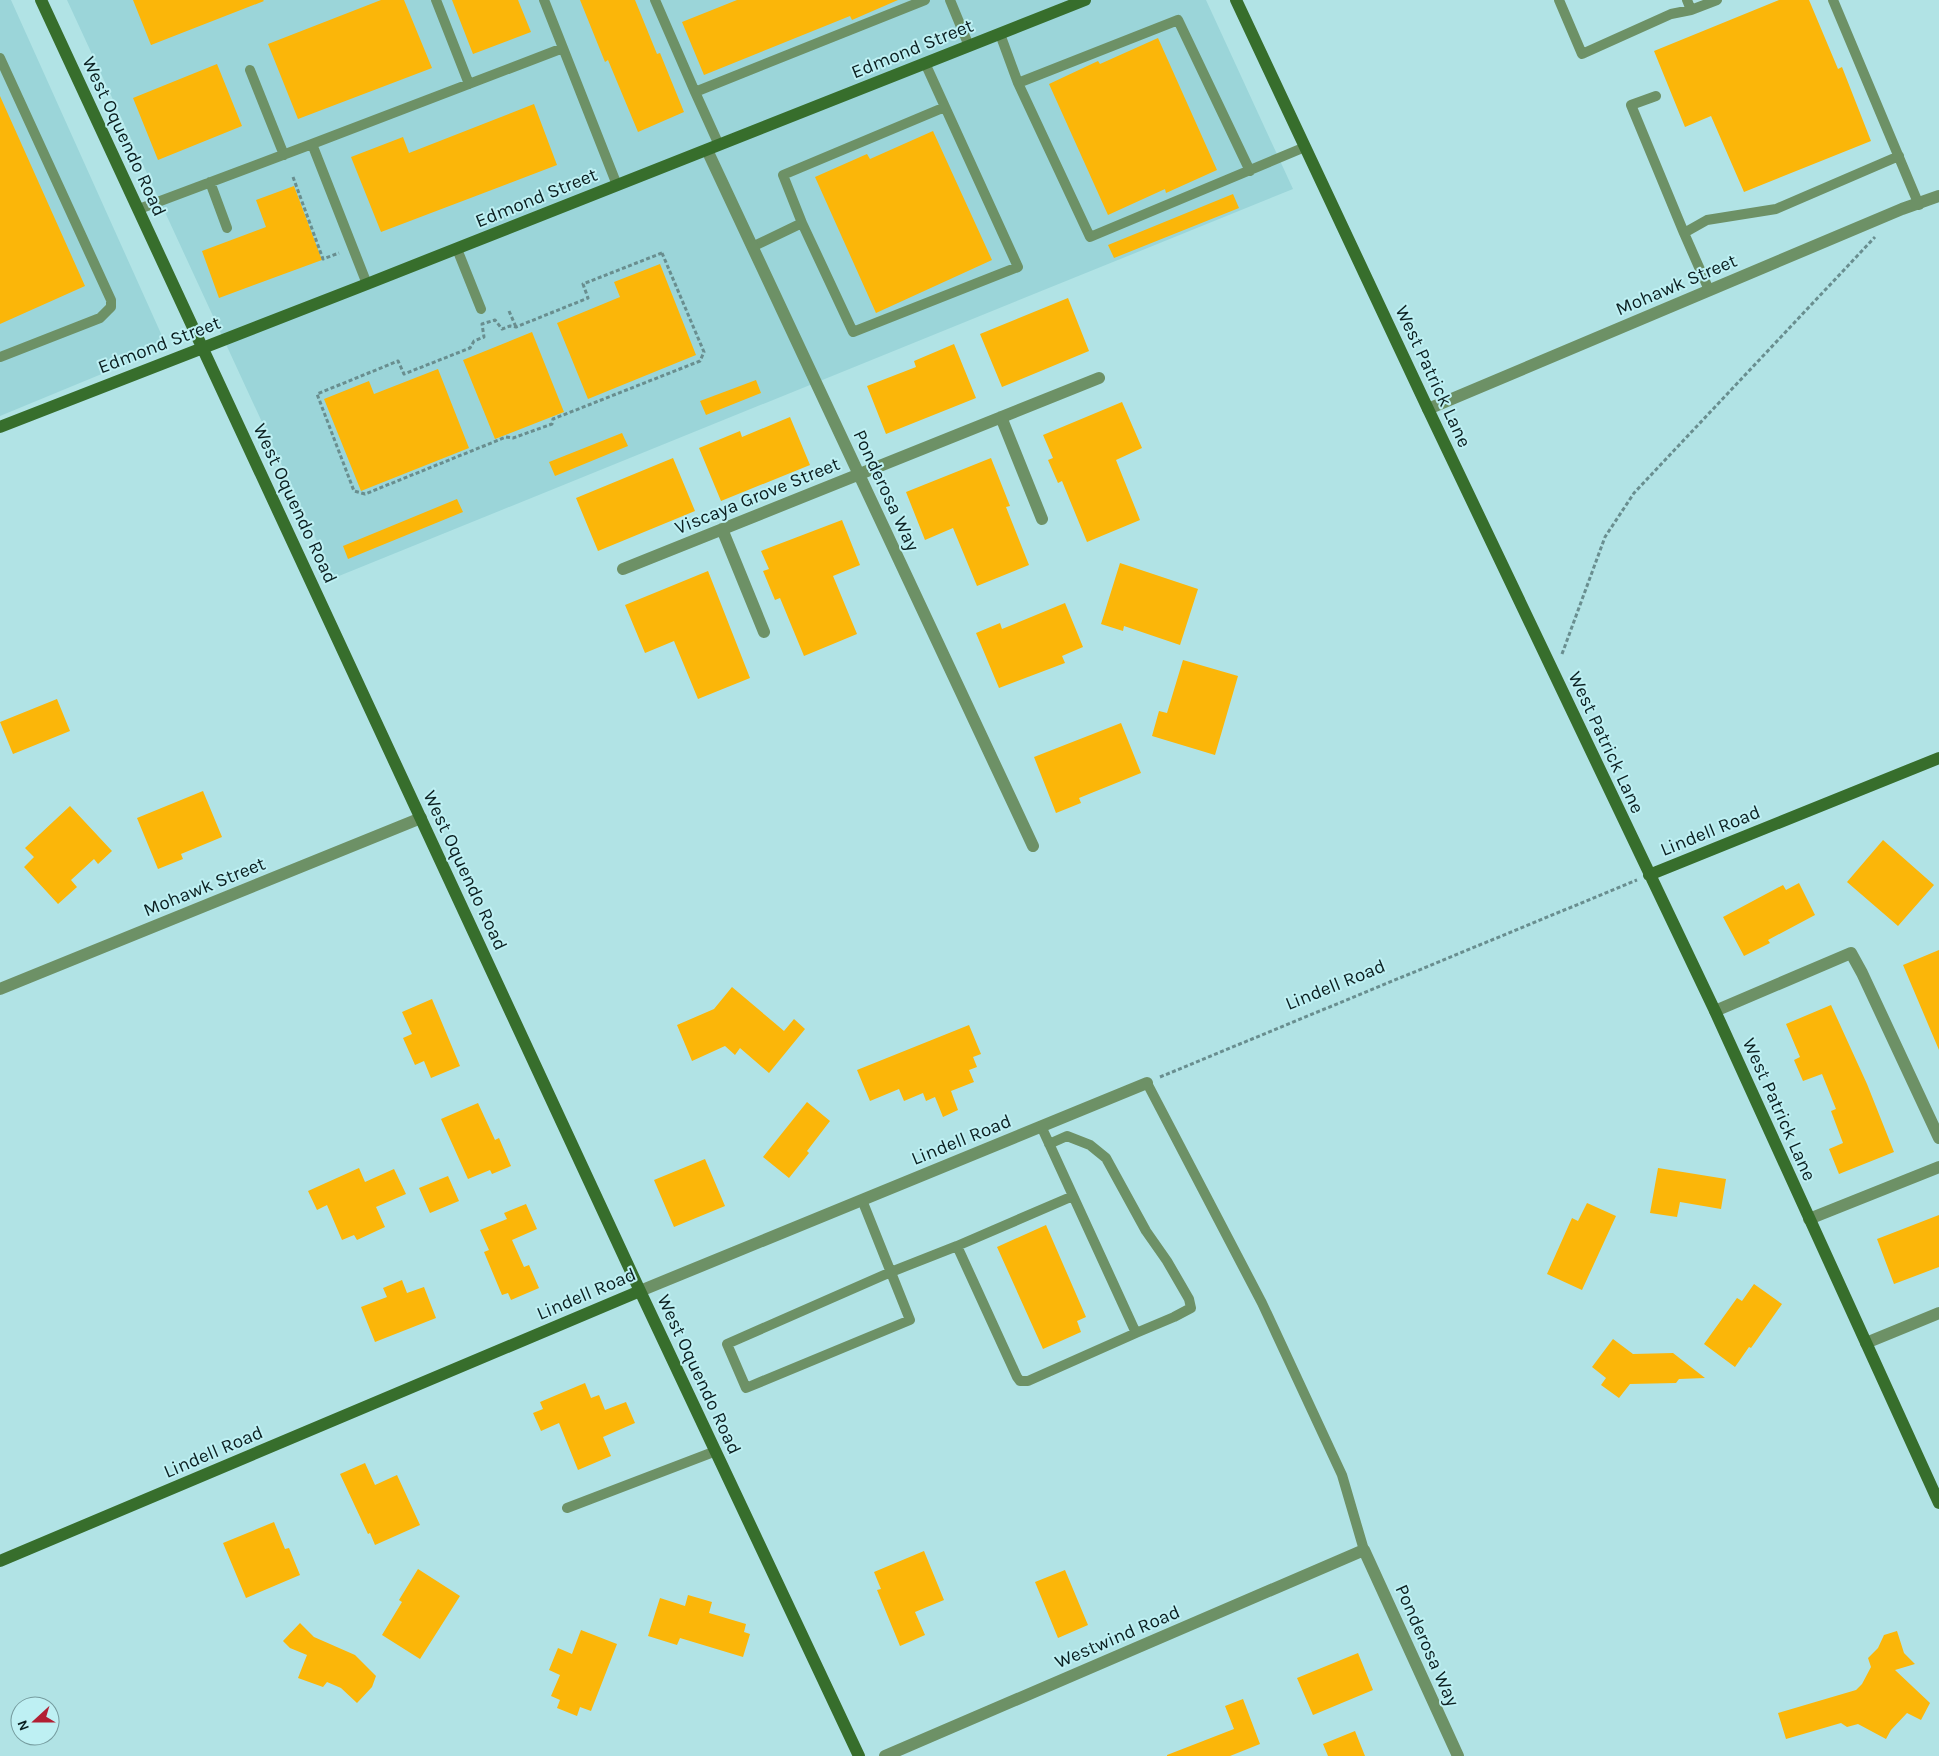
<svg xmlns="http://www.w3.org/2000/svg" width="1939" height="1756" viewBox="0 0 1939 1756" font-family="Karla,sans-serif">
<rect width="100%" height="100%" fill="#b1e3e5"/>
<path fill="#9bd5d9" d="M0,0H11L167,347L0,416Z
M67,0H1206L1293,189L334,578Z"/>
<path fill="#fbb609" d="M133,0H263L264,1L151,45Z
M381,0H404L432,68L298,119L268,44Z
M452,0H518L531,32L473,54Z
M580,0H635L657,54L660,53L684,112L638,132L608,60L605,62Z
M737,0H898L852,20L850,16L704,75L682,22Z
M1779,0H1809L1838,69L1842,67L1871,141L1744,192L1711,116L1685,127L1654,51Z
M1158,38L1217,170L1166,193L1165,189L1108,215L1049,84L1098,61L1100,64Z
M217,64L242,126L158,160L133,98Z
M0,96L85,286L0,324Z
M534,104L557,165L381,232L351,157L403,137L409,153Z
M933,131L992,260L876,313L815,177L867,154L870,159Z
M294,186L322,260L219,298L202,251L266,227L256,200Z
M1233,194L1239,208L1114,258L1108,245Z
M660,264L696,355L588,399L557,323L620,297L614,282Z
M1068,298L1089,351L1002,387L980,334Z
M532,332L564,412L495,439L463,360Z
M954,344L976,398L886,434L867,386L916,367L914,361Z
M438,369L469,448L361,491L324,399L369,381L374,394Z
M756,380L761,393L706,415L700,401Z
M1122,402L1142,448L1116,460L1140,520L1087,542L1062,481L1058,483L1048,460L1053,458L1043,435Z
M790,417L810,465L721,501L699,448L740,431L742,437Z
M622,433L628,446L555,476L549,462Z
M673,458L695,511L598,551L576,498Z
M991,458L1010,506L1006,507L1029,565L977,586L953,528L925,540L906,492Z
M457,499L463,512L348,559L343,546Z
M842,520L860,565L833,576L857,634L804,656L780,598L775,600L763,571L769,569L761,551Z
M1120,563L1198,589L1180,645L1124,626L1123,631L1101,624Z
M708,571L750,678L698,699L674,641L645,653L625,605Z
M1065,603L1083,647L1062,656L1065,663L999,688L976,633L1000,623L1002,629Z
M1183,660L1238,676L1215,755L1152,736L1159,711L1167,713Z
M57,699L70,731L13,754L0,722Z
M1121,723L1141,773L1079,798L1081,803L1056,813L1034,757Z
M203,791L222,837L181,854L183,859L158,869L137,818Z
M70,806L112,851L98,864L94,859L71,880L77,887L58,904L24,867L34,857L25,848Z
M1883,840L1934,885L1898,926L1847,882Z
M1799,883L1815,915L1768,940L1770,943L1744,956L1723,917L1783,885L1786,890Z
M1939,950V1050L1903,965Z
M732,987L784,1031L794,1019L805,1029L769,1073L740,1048L735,1055L725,1046L692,1061L677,1025L714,1009Z
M432,999L460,1066L431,1078L424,1061L415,1065L403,1038L412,1034L402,1012Z
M1831,1005L1867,1084L1894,1152L1839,1174L1829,1149L1843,1143L1831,1111L1836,1109L1822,1074L1803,1081L1794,1060L1800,1057L1786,1024Z
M969,1025L981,1054L973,1057L977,1067L969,1070L974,1082L951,1091L958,1110L943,1117L935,1097L926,1101L923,1093L904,1101L899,1089L870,1101L857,1070Z
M807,1102L830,1121L807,1151L809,1153L789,1178L763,1157Z
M478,1103L495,1140L499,1138L511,1166L492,1174L490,1170L468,1179L441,1119Z
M705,1159L725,1206L674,1227L654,1180Z
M359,1168L365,1182L394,1169L406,1194L376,1207L385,1227L357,1240L354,1235L342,1240L327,1205L317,1210L308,1191Z
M1658,1168L1726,1179L1721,1209L1680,1202L1677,1217L1650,1213Z
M448,1176L459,1201L430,1213L419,1188Z
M1587,1203L1616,1216L1582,1290L1547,1274L1572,1218L1578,1221Z
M526,1204L537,1229L512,1240L524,1267L529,1265L539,1288L511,1300L508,1293L502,1295L484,1252L489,1250L480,1230L507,1219L504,1213Z
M1939,1215V1267L1894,1284L1877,1239Z
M1046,1225L1086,1317L1077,1321L1081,1332L1043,1349L997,1247Z
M402,1280L407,1293L424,1287L436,1318L375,1342L361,1307L387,1297L383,1288Z
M1754,1284L1782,1304L1751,1348L1749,1347L1735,1367L1704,1344L1737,1298L1742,1301Z
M1613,1339L1633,1354L1673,1353L1705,1378L1679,1379L1676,1383L1630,1384L1619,1398L1601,1385L1606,1378L1592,1367Z
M585,1383L591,1398L599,1395L605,1410L626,1402L635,1423L603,1437L611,1456L578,1470L559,1423L541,1431L533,1413L543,1409L540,1402Z
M365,1463L375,1485L397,1475L420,1525L375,1545L370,1533L368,1534L340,1474Z
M274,1522L285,1549L289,1548L300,1575L246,1598L223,1543Z
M924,1551L944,1600L915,1612L925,1635L900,1646L877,1590L881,1589L874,1572Z
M418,1569L460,1596L420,1659L382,1635L402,1602L399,1600Z
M1065,1570L1088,1625L1058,1638L1035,1582Z
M688,1595L712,1602L709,1613L746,1624L744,1632L750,1634L743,1657L680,1638L677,1645L648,1636L660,1598L685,1606Z
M300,1623L314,1637L355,1655L376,1676L372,1687L357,1703L341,1688L327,1682L323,1687L298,1678L307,1655L290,1648L283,1641Z
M581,1630L617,1644L591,1711L580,1707L577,1716L557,1708L560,1700L551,1696L560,1675L549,1670L558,1648L572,1654Z
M1897,1631L1904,1653L1915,1664L1895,1670L1930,1703L1921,1720L1907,1713L1891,1730L1886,1739L1858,1724L1847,1727L1841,1723L1786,1739L1778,1713L1856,1690L1862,1684L1871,1667L1868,1658L1878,1648L1884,1635Z
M1358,1653L1373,1690L1313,1715L1297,1678Z
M1243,1699L1260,1744L1230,1756H1167V1755L1234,1729L1225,1706Z
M1355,1731L1365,1756H1328L1323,1744Z"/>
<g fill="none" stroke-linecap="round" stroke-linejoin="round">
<path stroke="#698e8f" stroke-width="3" stroke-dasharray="4 2.5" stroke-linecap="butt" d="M293,177L323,259L339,253
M662,253L704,352L700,361L553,419L552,424L513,438L506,437L365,494L354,491L317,394L398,361L404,374L470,348L474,341L484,337L482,324L495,320L502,329L510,326L516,327L588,298L583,284Z
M509,311L516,327
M1562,654L1605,537L1634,493L1875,237
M1160,1077L1637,880"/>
<path stroke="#6d9166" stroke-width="10" d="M436,0L469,84
M544,0L563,48
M655,0L695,92L925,0
M950,0L969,46
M1559,0L1582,54L1671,14L1691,10
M1687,0L1691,10L1717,0
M1833,0L1919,205
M1000,34L1018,83L1090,237L1305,147
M0,58L111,300V307L100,318L0,357
M250,70L284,155
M1018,83L1178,20L1250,171
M695,92L719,145
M1656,96L1631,105L1684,233
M210,182L227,228
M139,209L312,144
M802,223L783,175L945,107
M752,247L802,223L853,332L1018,267L925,63
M457,249L481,309
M367,284L312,144L563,48L617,185
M1709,290L1684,233L1707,220L1776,209L1899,156
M1147,1083L1262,1303L1342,1475L1364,1550
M1041,1126L1136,1333L1028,1381H1020L1017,1377L957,1246L1073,1196
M1049,1144L1067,1136L1090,1145L1106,1158L1146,1231L1167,1261L1189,1299L1191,1308L1174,1317L1136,1333
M862,1200L910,1320L746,1388L727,1344L891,1272L957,1246
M567,1508L716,1451"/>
<path stroke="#6d9166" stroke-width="12" d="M707,150L1033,846
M1428,409L1902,209L1939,196
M1001,417L1042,519
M722,529L764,632
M623,569L1099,378
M0,989L421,818
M1715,1011L1851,953L1862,973L1939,1138
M1809,1219L1939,1167
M640,1291L1147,1083
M1866,1343L1939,1313
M885,1756L1364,1550L1458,1756"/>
<path stroke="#376e2c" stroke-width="12" d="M41,0L640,1291L859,1756
M1236,0L1428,409L1715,1011L1939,1503
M0,427L367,284L1085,0
M1649,875L1939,758
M0,1561L640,1291"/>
</g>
<g text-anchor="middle" stroke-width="4" stroke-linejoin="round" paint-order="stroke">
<g font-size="19" fill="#0b1f20" stroke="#bef0f3">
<text transform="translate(912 48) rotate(-22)" y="7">Edmond Street</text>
<text transform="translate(125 136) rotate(65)" y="7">West Oquendo Road</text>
<text transform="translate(536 197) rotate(-22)" y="7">Edmond Street</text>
<text transform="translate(1676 284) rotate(-23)" y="7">Mohawk Street</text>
<text transform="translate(159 344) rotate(-21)" y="7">Edmond Street</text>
<text transform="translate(1434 376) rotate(65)" y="7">West Patrick Lane</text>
<text transform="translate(887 490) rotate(65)" y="7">Ponderosa Way</text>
<text transform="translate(757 495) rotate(-22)" y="7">Viscaya Grove Street</text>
<text transform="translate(296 503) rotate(65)" y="7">West Oquendo Road</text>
<text transform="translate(1607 742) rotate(65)" y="7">West Patrick Lane</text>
<text transform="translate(1710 830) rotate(-22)" y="7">Lindell Road</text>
<text transform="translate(466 870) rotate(65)" y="7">West Oquendo Road</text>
<text transform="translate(204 886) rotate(-22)" y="7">Mohawk Street</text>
<text transform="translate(1335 984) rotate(-22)" y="7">Lindell Road</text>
<text transform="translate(1780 1109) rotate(66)" y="7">West Patrick Lane</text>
<text transform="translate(961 1139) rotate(-22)" y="7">Lindell Road</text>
<text transform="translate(586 1293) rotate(-23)" y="7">Lindell Road</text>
<text transform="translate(700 1374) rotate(65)" y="7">West Oquendo Road</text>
<text transform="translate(213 1451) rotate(-23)" y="7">Lindell Road</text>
<text transform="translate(1117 1636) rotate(-23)" y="7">Westwind Road</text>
<text transform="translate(1428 1645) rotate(66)" y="7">Ponderosa Way</text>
</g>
</g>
<g transform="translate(35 1721) rotate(249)"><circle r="24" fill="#bef0f3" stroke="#769c9f"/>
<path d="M0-4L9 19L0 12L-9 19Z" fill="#b21f33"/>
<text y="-8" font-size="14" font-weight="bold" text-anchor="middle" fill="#0b1f20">N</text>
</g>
</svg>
